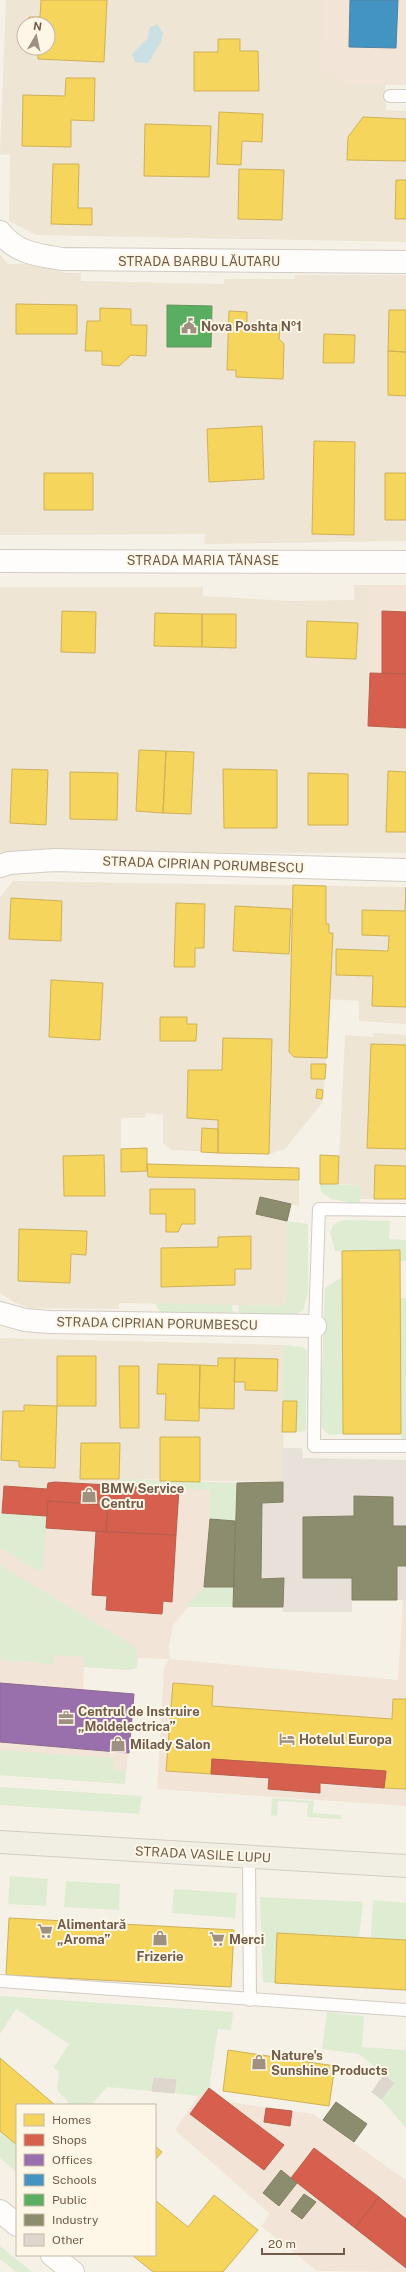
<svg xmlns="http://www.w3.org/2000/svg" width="406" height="2272" viewBox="0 0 406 2272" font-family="'Public Sans',sans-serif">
<rect width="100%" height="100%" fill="#f5f1e7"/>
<path fill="#eee5d4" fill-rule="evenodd" d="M6,0H323V68L348,85H385L386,110L406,111V242L36,235L9,221L10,155L0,154ZM24,24H48V48H24Z
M0,255L8,264H29L67,273H81V281L224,284V279H295V275H406V541L204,544L205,534L0,535Z
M354,585H370L368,726L406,728V853L0,852V587H203V596L289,601L354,600Z
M13,881L406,887V1024L359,1021V1001L330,999L323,1102L285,1149L269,1154L171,1150L163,1143V1115L146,1113L145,1118H121V1148H147V1164L299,1168V1206L291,1204L287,1221V1291L284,1306L119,1303V1309L29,1308L14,1302L0,1293V897Z
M373,1033L406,1035V1199H360V1185L338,1184L345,1035L373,1037Z
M0,1338L284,1345L283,1482L120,1479L119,1486L55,1482L47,1489L0,1486Z"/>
<path fill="#f3e4d8" d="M323,0H406V85H348L322,68Z
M370,585H406V728L368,726Z
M119,1479L237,1483L233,1607H188L173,1625L169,1646L170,1659L398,1680L403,1599L406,1600V1806L157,1789L164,1668L169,1659L138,1658L137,1668L130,1670L84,1667L83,1690L134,1694L125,1784L0,1775V1486L47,1488L48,1483L55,1482L119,1486Z
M209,2088L228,2102L313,2114L406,2180V2272L317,2271L261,2226L270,2214L175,2130L198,2096Z"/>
<path fill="#e7e1d9" d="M282,1448H302L303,1458L406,1460V1600H352V1612H282L283,1607H233L237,1483L283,1482Z"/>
<path fill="#deecd2" d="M320,1184L360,1185V1204L331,1199L321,1192Z
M343,1220L390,1221L389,1239L406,1240V1261H400V1250L335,1251L330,1232L334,1224Z
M287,1221L308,1224V1293L303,1310L295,1315L239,1314L238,1305L284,1306L287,1291Z
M342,1277L343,1434L329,1435L320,1426L325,1288Z
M400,1298H406V1439H402L401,1434Z
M155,1303L232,1305L233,1314L160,1312Z
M284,1345L302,1347L307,1350L306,1431L296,1432L297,1402L283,1401Z
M119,1479L237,1483L235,1521L210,1519V1490L119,1486Z
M0,1513L47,1516L43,1571L37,1570L0,1548Z
M0,1565L134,1646L137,1651V1668L130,1670L84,1667L83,1657L55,1655L54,1664L0,1660Z
M204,1587H234L233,1607H188V1604Z
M0,1750L114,1758L113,1769L126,1771L125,1784L0,1775Z
M0,1787L142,1796L139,1814L0,1805Z
M272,1798L314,1801L313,1813L341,1815V1819L307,1817L308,1803L278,1801L277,1816L271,1815Z
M10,1876L48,1879L46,1906L8,1904Z
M66,1881L120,1884L119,1910L64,1907Z
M174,1889L237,1893L235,1918L172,1913Z
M260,1897L363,1902L359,1938L277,1933L275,1983L263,1982Z
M373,1900L406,1903V1940L371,1938Z
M0,1996L233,2012L231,2030L218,2029L209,2088L198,2096L174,2093L176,2080L154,2078L152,2091L107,2087L91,2105H67L68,2102L57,2090L59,2071L53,2068L69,2044L16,2009L0,2034Z
M327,2012L364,2016L362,2047L405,2050L406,2045V2128L381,2099L394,2082L359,2054L322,2049Z
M0,2131L17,2145V2172L0,2158Z
M0,2246L32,2272H16L0,2259Z"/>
<path fill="#cae0e4" d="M157,24L163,33L161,42L148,63L135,62L132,54L148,38L149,28Z"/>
<path fill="#f6d55c" stroke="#ceb157" d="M41,0H107L104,62L38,59V48H48V24H29V17H40Z
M218,39H240V51H258L259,91H194V52H218Z
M66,78H95L94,121L71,120V147L22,146L23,95L65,96Z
M219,112L263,114L262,142L242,141L241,165L217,164Z
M363,117L406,119V161L347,160L348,137Z
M145,124L211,126L209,177L144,176Z
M53,164H79L78,208H92V225L51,224Z
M239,169L284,170L282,220L238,219Z
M396,180H406V219H395Z
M16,304L77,305V334H16Z
M100,308L131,309V325H147L146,356L131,355L119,366L102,365V351H85L87,321H100Z
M389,310H406V352L388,351Z
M229,311L247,312V324L280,325L279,339L284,344L283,379L236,377V370H227Z
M324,334L355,335L354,363H323Z
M388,351L406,352V396L388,395Z
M262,426L264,479L209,482L207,429Z
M314,441L355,442L354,535L312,534Z
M44,473H93V510H44Z
M385,473H406V520H385Z
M62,611L96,612L95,653L61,652Z
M155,613L202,614V647L154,646Z
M202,614H236V648L202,647Z
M307,621L358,623L356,659L306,657Z
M139,750L166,751L163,813L136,811Z
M166,751L194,752L191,814L163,813Z
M12,769L48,770L46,825L10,823Z
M223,769L277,770V828H224Z
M388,771L406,772V832H386Z
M70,772L118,773L117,820L70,819Z
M308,773L348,774V825H308Z
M293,885L326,886V924H329V933H333L327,1058L294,1057L289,1052Z
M406,887V1007L372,1006L373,976L336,975V949L388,951L389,936L362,935V910L405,911Z
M11,898L62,901L61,941L9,939Z
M176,903L205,904L204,948H195V967H174Z
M235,906L291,909L289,954L233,951Z
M51,980L103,983L100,1040L49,1037Z
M160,1017H187V1024H197L196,1041H160Z
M223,1038L272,1039L269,1154L218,1153V1120L187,1118L188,1070H222Z
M371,1044L406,1045V1149L367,1148Z
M311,1064H326L325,1079H311Z
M317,1089L323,1090L322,1099L316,1098Z
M202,1128L218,1129V1153L201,1152Z
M147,1148V1171L121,1172V1149Z
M104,1155L105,1196H64L63,1156Z
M320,1155L339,1156L338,1184H320Z
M147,1164L299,1168V1180L148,1177Z
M375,1165L406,1166V1199H374Z
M150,1189H195V1224H182L178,1232H166V1214H150Z
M19,1229L87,1231L86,1255L71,1254L70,1283L18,1281Z
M251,1236V1269H235V1285L161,1287V1248L218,1247V1237Z
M400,1250L401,1434H343L342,1251Z
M57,1356H96V1406H57Z
M218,1358H235L234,1409L199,1408L200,1365L218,1366Z
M235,1358L278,1359L277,1391L245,1390V1382H234Z
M158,1364L200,1365L199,1421L165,1420L166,1394H157Z
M119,1366H139V1428H120Z
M283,1401H297L296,1432H282Z
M24,1405L57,1406L55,1468L19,1467V1461L1,1460L3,1411H24Z
M160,1437H200V1482L160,1481Z
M81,1443H120L119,1479H80Z
M173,1683L213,1686L212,1706L392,1719L393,1699H406V1789L384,1788L386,1771L212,1759L211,1774L166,1771Z
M9,1918L234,1930L231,1987L6,1975Z
M277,1933L406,1940V1990L275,1983Z
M228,2050L335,2066L329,2106L223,2091Z
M0,2058L55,2105H17V2145L0,2131Z
M155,2146L162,2152L155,2160Z
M214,2195L258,2230L223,2272H153L132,2255H155V2200L188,2227Z"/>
<path fill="#d6604d" stroke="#b85f4c" d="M382,611L406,612V674L382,673Z
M370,673L406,674V728L368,726Z
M55,1482L179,1489L176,1535L106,1532L108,1505L48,1501L47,1516L2,1513L4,1486L47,1489L48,1483Z
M48,1501L108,1505L106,1532L46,1528Z
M96,1531L176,1535L172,1602L163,1601L162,1614L106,1610L107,1596L92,1595Z
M212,1759L386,1771L384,1788L320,1783V1793L268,1789L269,1778L211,1774Z
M209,2088L284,2145L264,2170L190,2114Z
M266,2108L292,2111L290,2126L264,2122Z
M314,2148L379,2197L355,2228L291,2178Z
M379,2197L406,2219V2268L355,2228Z"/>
<path fill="#9970ab" stroke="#8d6a8e" d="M0,1683L134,1694L129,1753L0,1742Z"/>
<path fill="#4393c3" stroke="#51829f" d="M350,0H398L396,48L349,47Z"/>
<path fill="#5aae61" stroke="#61955a" d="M167,305L212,306L211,347H167Z"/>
<path fill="#8c8c6e" stroke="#847e63" d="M260,1197L291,1204L287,1221L256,1214Z
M283,1482V1502L262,1503L261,1579L284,1578L283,1607H233L237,1483Z
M354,1496L393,1497V1526H406V1566H397V1600H352V1578H303V1517L354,1516Z
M210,1519L235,1521L234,1587H204Z
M336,2102L367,2124L354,2142L323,2120Z
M281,2170L297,2183L279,2206L263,2193Z
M304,2194L316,2202L302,2219L291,2211Z"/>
<path fill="#ded7cd" stroke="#ddd5ca" d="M384,2075L394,2083L381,2099L372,2092Z
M154,2078L176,2080L174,2093L152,2091Z"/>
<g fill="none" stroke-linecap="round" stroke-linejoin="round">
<defs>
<path id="service" d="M390,96H406
M406,1210L319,1209L315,1326L314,1446H406
M249,1857L250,2000
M0,1981L406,2010"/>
<path id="minor" d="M0,232C16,253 37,255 62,259L406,262
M0,561L406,562
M0,866L9,863L55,860L406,870
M0,1313L25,1320L49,1322L315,1326
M0,2211L17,2225
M52,2255L73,2272"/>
<path id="primary" d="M0,1842L406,1866"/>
</defs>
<use href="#service" stroke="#d3ccc3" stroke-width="14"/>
<use href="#minor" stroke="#d3ccc3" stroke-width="24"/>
<use href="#primary" stroke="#d4cdc4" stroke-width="24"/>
<use href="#service" stroke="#fefdfb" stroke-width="12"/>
<use href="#minor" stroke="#fefdfb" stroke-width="22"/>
<use href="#primary" stroke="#f1eee4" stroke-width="22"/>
</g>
<defs>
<symbol id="civic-bare" viewBox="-9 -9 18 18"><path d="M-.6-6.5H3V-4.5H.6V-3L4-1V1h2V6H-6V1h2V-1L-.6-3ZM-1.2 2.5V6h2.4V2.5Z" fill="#9f9081" stroke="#fef7e7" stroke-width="2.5" paint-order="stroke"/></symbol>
<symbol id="shop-bare" viewBox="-9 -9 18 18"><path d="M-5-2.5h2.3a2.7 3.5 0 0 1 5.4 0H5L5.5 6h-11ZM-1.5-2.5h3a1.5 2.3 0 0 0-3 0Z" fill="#9f9081" stroke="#fef7e7" stroke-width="2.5" paint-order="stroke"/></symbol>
<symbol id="office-bare" viewBox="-9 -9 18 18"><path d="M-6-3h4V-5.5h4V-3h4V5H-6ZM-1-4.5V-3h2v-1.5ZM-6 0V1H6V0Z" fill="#9f9081" stroke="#fef7e7" stroke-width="2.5" paint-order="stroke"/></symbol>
<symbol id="hotel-bare" viewBox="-9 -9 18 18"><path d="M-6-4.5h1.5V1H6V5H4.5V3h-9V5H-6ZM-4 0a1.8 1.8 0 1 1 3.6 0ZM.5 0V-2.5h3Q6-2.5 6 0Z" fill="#9f9081" stroke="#fef7e7" stroke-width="2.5" paint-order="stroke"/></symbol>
<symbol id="supermarket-bare" viewBox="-9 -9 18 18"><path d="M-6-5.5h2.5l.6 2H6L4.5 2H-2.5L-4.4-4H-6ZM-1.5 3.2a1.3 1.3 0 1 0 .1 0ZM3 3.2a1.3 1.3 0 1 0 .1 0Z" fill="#9f9081" stroke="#fef7e7" stroke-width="2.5" paint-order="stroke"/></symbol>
</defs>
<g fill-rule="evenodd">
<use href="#civic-bare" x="178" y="315" width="22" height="22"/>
<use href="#shop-bare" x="78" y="1484" width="22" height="22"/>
<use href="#office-bare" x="55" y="1707" width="22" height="22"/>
<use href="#hotel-bare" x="276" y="1728" width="22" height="22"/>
<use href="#shop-bare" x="107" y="1733" width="22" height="22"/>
<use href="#supermarket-bare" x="34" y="1920" width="22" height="22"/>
<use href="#shop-bare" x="149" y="1927" width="22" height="22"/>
<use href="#supermarket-bare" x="206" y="1928" width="22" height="22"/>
<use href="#shop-bare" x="248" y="2051" width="22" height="22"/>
</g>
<g text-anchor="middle" stroke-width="4" stroke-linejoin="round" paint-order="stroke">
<g font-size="13" fill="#715c4a" stroke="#fef7e7">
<text x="199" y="266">STRADA BARBU LĂUTARU</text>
<text x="203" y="565">STRADA MARIA TĂNASE</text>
<text transform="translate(203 864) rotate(2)" y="5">STRADA CIPRIAN PORUMBESCU</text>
<text transform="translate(157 1323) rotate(1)" y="5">STRADA CIPRIAN PORUMBESCU</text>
<text transform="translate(203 1854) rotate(3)" y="5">STRADA VASILE LUPU</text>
</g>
<g font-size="13" font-weight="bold" fill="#715c4a" stroke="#fef7e7" text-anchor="start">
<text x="201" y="331">Nova Poshta №1</text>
<text x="101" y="1493">BMW Service<tspan x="101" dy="15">Centru</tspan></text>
<text x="78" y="1716">Centrul de Instruire<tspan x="78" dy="15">„Moldelectrica”</tspan></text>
<text x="299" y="1744">Hotelul Europa</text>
<text x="130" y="1749">Milady Salon</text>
<text x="57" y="1929">Alimentară<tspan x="57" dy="15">„Aroma”</tspan></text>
<text x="229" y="1944">Merci</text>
<text x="160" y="1961" text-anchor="middle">Frizerie</text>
<text x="271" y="2060">Nature's<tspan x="271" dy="15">Sunshine Products</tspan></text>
</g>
</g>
<rect x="16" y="2104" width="140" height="152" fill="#fef7e7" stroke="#c6b9a8"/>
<rect x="24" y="2114" width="20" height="12" fill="#f6d55c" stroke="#c6b9a8"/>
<text x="52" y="2124" font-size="12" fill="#715c4a">Homes</text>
<rect x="24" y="2134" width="20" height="12" fill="#d6604d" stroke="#c6b9a8"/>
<text x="52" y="2144" font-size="12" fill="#715c4a">Shops</text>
<rect x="24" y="2154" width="20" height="12" fill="#9970ab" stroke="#c6b9a8"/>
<text x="52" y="2164" font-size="12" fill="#715c4a">Offices</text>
<rect x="24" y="2174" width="20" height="12" fill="#4393c3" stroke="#c6b9a8"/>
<text x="52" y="2184" font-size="12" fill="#715c4a">Schools</text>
<rect x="24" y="2194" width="20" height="12" fill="#5aae61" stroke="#c6b9a8"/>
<text x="52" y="2204" font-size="12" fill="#715c4a">Public</text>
<rect x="24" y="2214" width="20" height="12" fill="#8c8c6e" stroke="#c6b9a8"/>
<text x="52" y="2224" font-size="12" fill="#715c4a">Industry</text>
<rect x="24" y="2234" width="20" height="12" fill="#ded7cd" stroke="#c6b9a8"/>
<text x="52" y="2244" font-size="12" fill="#715c4a">Other</text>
<g transform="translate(36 36) rotate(9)"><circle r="19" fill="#fef7e7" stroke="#c6b9a8"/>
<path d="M0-3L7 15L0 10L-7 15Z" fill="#9f9081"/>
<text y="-6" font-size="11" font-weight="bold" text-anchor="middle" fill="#715c4a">N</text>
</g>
<path d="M262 2248v6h82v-6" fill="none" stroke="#715c4a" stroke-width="2"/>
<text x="268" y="2248" font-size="12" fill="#715c4a" stroke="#fef7e7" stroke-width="3" paint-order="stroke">20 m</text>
</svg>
